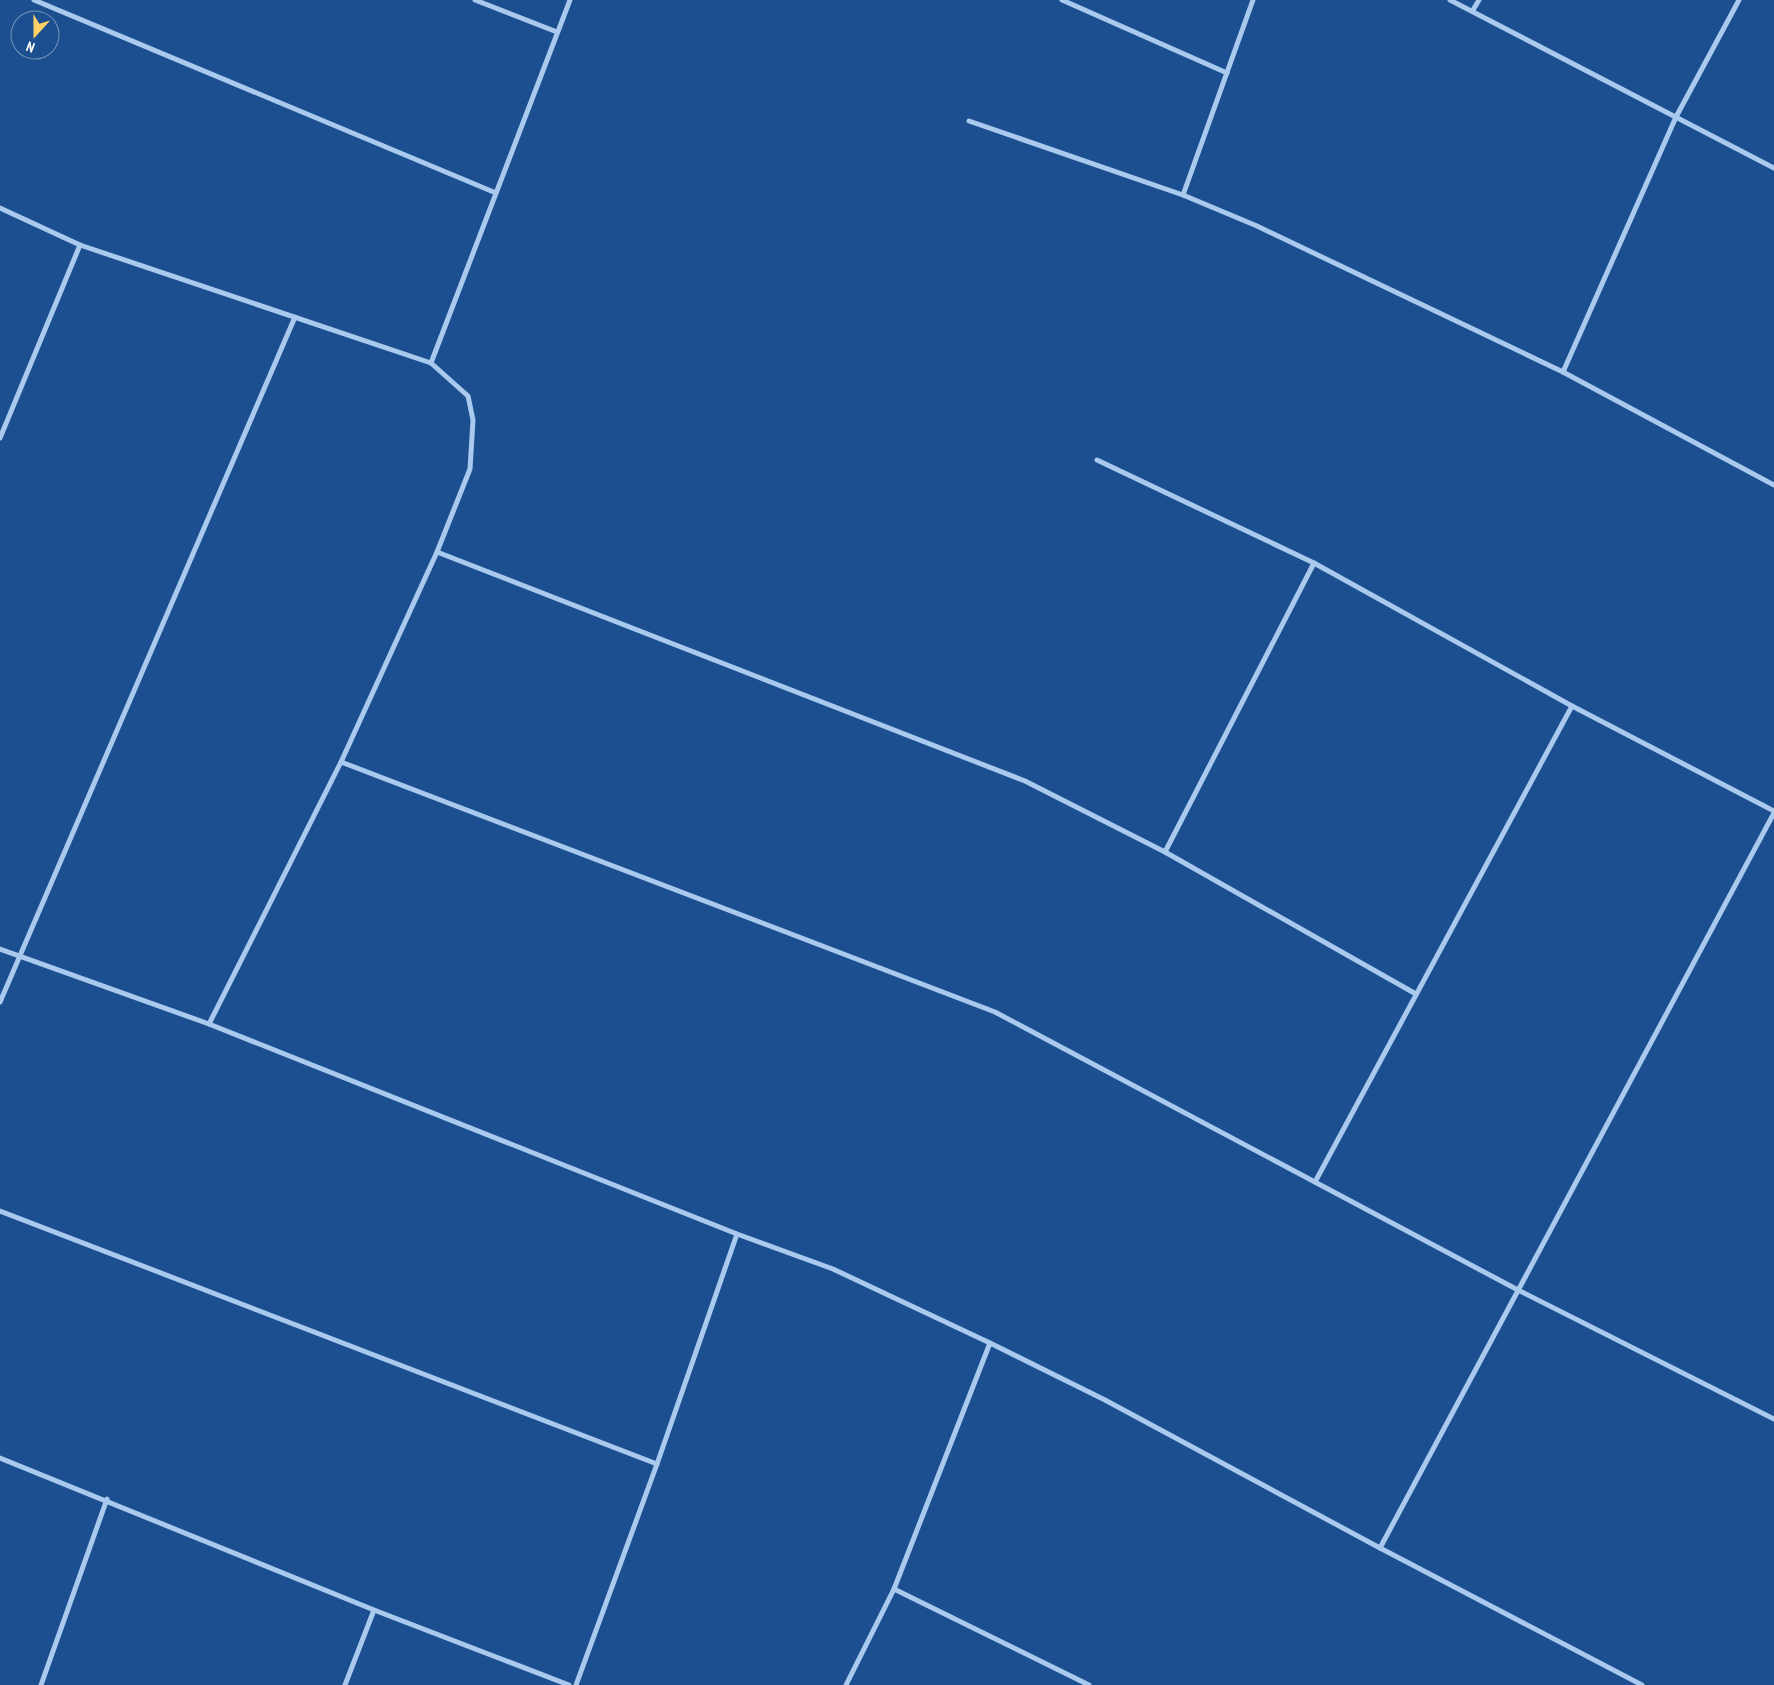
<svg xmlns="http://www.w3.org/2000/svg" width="1774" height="1685" font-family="'PT Sans Narrow',sans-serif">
	<rect width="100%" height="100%" fill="#1b4f8f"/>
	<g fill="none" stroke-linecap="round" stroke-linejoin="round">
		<!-- street -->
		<g stroke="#a9c9ee" stroke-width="5">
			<polyline points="34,0 496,193"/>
			<polyline points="475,0 557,32"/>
			<polyline points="1062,0 1227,73"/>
			<polyline points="1450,0 1774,168"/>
			<polyline points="1473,10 1479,0"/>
			<polyline points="969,121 1183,195 1257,226 1563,372 1774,485"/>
			<polyline points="1183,195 1253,0"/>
			<polyline points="0,208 80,245 431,363 468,396 473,420 470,469 437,552 341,762 209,1024"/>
			<polyline points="431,363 570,0"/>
			<polyline points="1563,372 1676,117 1739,0"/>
			<polyline points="0,438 80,245"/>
			<polyline points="1097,460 1314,563 1572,706 1774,811"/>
			<polyline points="437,552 1025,781 1165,852 1416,994"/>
			<polyline points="341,762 995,1012 1518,1290 1774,1419"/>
			<polyline points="1165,852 1314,563"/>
			<polyline points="0,949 209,1024 737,1234 833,1269 990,1343 1105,1400 1380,1548 1642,1685"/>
			<polyline points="0,1002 295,317"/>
			<polyline points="1315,1182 1572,706"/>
			<polyline points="0,1211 657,1464"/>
			<polyline points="0,1458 374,1610 569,1685"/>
			<polyline points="1380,1548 1774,813"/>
			<polyline points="894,1589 1089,1685"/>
			<polyline points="41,1685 107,1499"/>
			<polyline points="345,1685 374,1610"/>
			<polyline points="576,1685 657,1464 737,1234"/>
			<polyline points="846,1685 894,1589 990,1343"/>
		</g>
	</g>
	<!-- north arrow -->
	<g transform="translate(35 35) rotate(201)"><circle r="24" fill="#1b4f8f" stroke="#7695bc"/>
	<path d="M0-4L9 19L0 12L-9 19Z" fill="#ffd166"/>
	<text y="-8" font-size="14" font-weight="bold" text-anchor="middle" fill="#ffffff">N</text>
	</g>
</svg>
